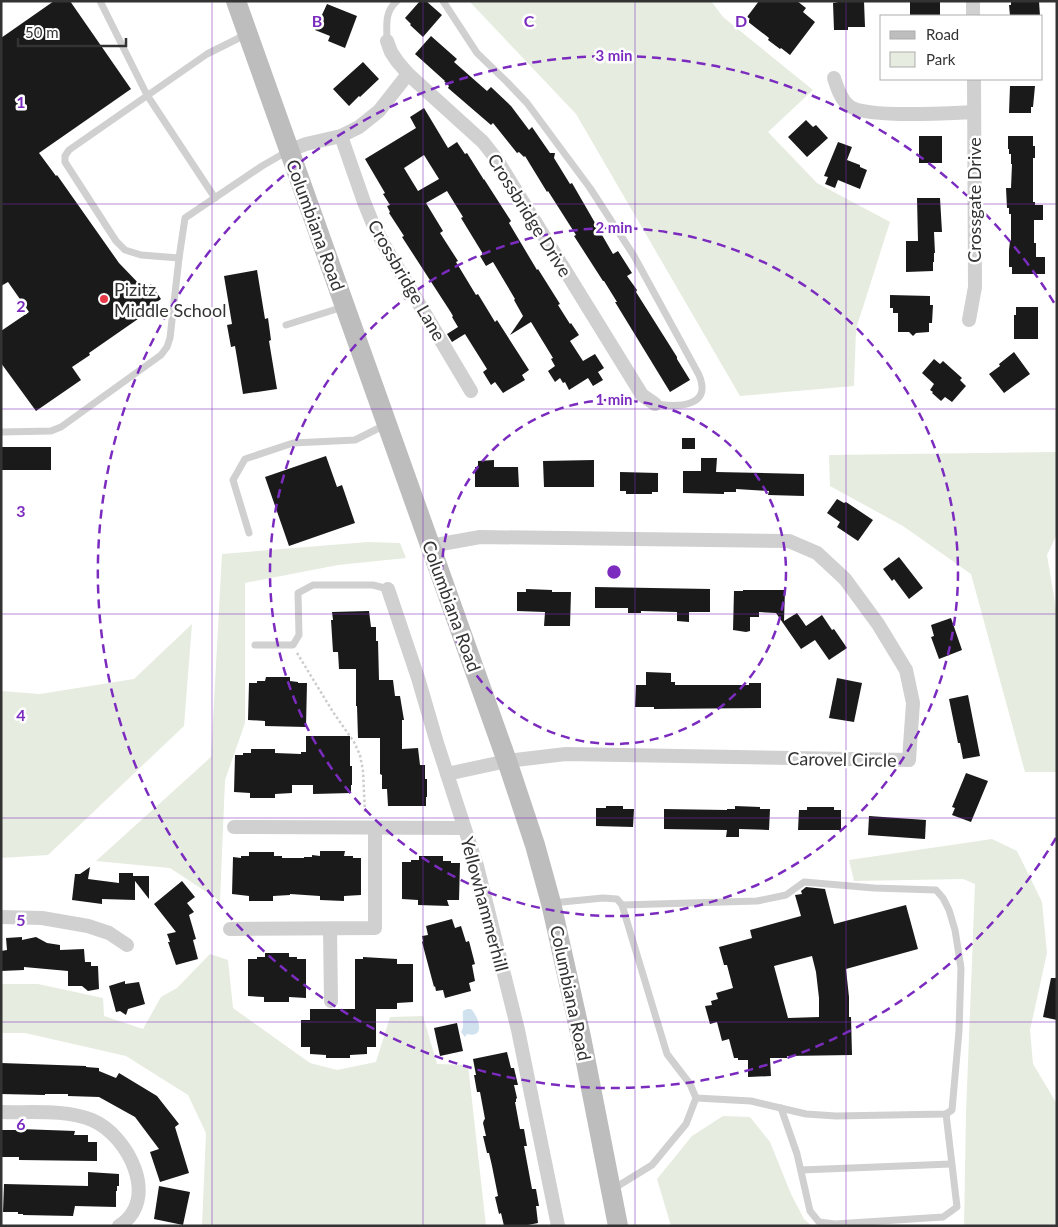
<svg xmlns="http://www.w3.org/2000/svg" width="1058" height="1227" font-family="Lato,sans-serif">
	<rect width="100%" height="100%" fill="#fff"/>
	<!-- green -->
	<g fill="#e6ecdf">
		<polygon points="469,1 711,1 723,17 813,90 768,132 817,183 890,222 856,329 854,386 740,396 576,114"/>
		<polygon points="1057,452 1057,534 1047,555 1057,615 1057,772 1025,772 971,574 903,526 830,486 829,455"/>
		<polygon points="368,542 400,543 406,558 338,565 245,583 245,723 225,780 220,901 170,868 96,861 211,757 222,554"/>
		<polygon points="192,624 184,726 48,855 1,858 1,691 40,694 134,679"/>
		<polygon points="992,839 1017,851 1042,902 1047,953 1030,1030 1033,1064 1057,1104 1057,1226 964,1226 966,1114 975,884 963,879 854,881 849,860"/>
		<polygon points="210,954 228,960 233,1008 310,1063 337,1070 376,1062 390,1017 423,1016 437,1064 468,1065 486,1226 202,1226 206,1133 188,1095 126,1056 25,1033 1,1033 1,984 38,984 103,998 104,1016 143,1029 161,997 177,988"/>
		<polygon points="723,1116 750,1117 770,1142 791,1194 804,1219 812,1226 671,1226 657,1179 692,1136"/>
	</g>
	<!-- water -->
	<path fill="#cfe2ee" d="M467 1009H471C479 1017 486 1039 467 1034L465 1037 461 1032C465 1026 462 1019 463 1011Z"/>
	<!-- building -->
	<g fill="#1a1a1a" fill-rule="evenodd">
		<polygon points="54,1 70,1 131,89 39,153 56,176 57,175 119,263 144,289 151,284 161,299 146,310 148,312 89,353 90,355 72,367 81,380 36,411 1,363 1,331 29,312 8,282 1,286 1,38"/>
		<polygon points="420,1 426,1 442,15 423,37 410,25 411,24 405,18"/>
		<polygon points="759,1 797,1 806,8 803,12 815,22 790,55 781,48 780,49 768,40 769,38 747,21 750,19 747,17"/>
		<polygon points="838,1 864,1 865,27 848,27 848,30 834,30 833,3 838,2"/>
		<rect x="910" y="1" width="30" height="15"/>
		<polygon points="1011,1 1039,1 1040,16 1010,16 1009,5 1011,5"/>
		<polygon points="327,4 357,16 345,48 328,41 330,36 315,30"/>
		<polygon points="431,36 457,59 454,62 487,91 491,87 511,106 529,130 532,127 550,153 555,153 554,158 570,184 572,183 613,254 618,251 632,273 627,276 637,290 636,292 677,357 677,359 690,380 670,392 615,302 617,302 604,281 603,281 574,236 576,235 548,191 547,192 525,156 524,157 519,152 517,153 493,123 491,125 448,88 449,86 444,81 445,81 415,54"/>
		<polygon points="363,62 379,79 360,97 359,96 349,106 333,89"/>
		<polygon points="1010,86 1035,86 1033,107 1031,107 1031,113 1009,113"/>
		<path d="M424 108 448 148 457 142 465 154 467 153 484 180V179L511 221 509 223 537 270 538 269 560 304 558 305 570 324 571 323 579 335 570 341 583 361 595 354 604 368 598 372 603 380 593 386 588 378 569 390 565 382 563 383 560 378 555 382 548 371 555 366 551 359 553 358 531 322 510 335 523 316 514 300 515 299 493 262 486 266 480 256 483 254 461 218 463 217 447 191 426 203 443 231 440 233 458 261 456 262 476 295 478 294 495 322 497 320 529 370 522 375 525 380 503 393 495 382 491 385 483 372 487 369 465 334 452 342 447 334 458 327 452 317 453 316 450 311 402 237 404 236 389 213 390 212 387 206 390 205 383 194 385 193 365 159 416 128 410 117ZM424 155 439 179 418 191 404 168Z"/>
		<polygon points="806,120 813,127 816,125 828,138 807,157 788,137"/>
		<rect x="919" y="136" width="23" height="27"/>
		<polygon points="1008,136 1033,136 1033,146 1035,146 1035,158 1033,158 1033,202 1035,202 1035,205 1043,205 1043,220 1034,220 1034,243 1036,243 1036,257 1045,257 1045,274 1012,274 1012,267 1009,267 1009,250 1010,241 1011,241 1011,214 1009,214 1009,208 1007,208 1006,188 1011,188 1012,164 1011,164 1011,154 1009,154 1009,149 1008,149"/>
		<polygon points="838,142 852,147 847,160 860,165 860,167 867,170 860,189 838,180 835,188 825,184 828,177 824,176"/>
		<polygon points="917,198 940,198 942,232 934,232 935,253 934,253 934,262 933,262 933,271 906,272 906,241 918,241"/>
		<polygon points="257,270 265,319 268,318 271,340 269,341 277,389 243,394 235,346 231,347 227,325 232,324 224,276"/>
		<polygon points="890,295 930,296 930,305 933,305 932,323 929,323 929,332 916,333 913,336 909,332 898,332 898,313 893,313 893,308 890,308"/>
		<polygon points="1016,307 1038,307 1038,339 1014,339 1014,315 1016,315"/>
		<polygon points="1014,352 1030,374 1004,393 989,374 1000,366 999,364"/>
		<polygon points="934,359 940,364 943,361 962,378 960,380 966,386 952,402 945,397 941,401 932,393 933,392 930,390 934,384 922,373"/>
		<rect x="682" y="438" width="13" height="11"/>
		<rect x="1" y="447" width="50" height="23"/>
		<polygon points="326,456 337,487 342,485 355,523 289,546 265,477"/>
		<polygon points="701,458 717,458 716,472 804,474 804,496 768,495 769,491 736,489 736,492 724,492 724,494 683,493 683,471 701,471"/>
		<polygon points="494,460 494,467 518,467 519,487 475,487 475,467 478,467 478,461"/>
		<polygon points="594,460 594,487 544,487 543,461"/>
		<polygon points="620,472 658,473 658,492 652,492 652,494 626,494 626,491 620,491"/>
		<polygon points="837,499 844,503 846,502 873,520 858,541 837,527 840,522 827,513"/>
		<polygon points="899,557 923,588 909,599 894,579 892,581 883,569"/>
		<polygon points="595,587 710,589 710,612 689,612 689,622 677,621 677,612 641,611 641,613 628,613 628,608 595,608"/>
		<polygon points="526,589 552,590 552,592 571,592 570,626 544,626 545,612 517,611 517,592 526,592"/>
		<polygon points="743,590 785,590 784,621 797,613 806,626 822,615 832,630 834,629 847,648 829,660 815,640 801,649 776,613 759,612 759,617 750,617 750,631 746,632 733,630 734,591 743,591"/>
		<polygon points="369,611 371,627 376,627 376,641 378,641 379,680 393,680 395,696 400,696 404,720 402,720 402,749 418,748 420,765 425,765 425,779 427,779 427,797 426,797 426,806 388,806 387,789 382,789 382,775 380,774 380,738 358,738 357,706 356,706 356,669 339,669 338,652 333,652 331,620 333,620 332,612"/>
		<polygon points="951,618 962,650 939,659 931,637 934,636 931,625"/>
		<polygon points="646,672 671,673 671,682 675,682 675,685 749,685 749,683 761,683 761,708 654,709 654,707 635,707 636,685 646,685"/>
		<polygon points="266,677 290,677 290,681 298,682 298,683 307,683 306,727 265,726 265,721 248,720 249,683 257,683 257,681 265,681"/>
		<polygon points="837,678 862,683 854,722 829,718"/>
		<polygon points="968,695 980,756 963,759 960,743 958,743 949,699"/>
		<polygon points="306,736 350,736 350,766 352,766 352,785 351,785 351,793 313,794 313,785 292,785 292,793 275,794 275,798 250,798 250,793 234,792 235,755 243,755 243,753 251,753 251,749 275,749 275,753 301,754 301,752 306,752"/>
		<polygon points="966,773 988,781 971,822 952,815 955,808 952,807"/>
		<polygon points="606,806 623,806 623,809 634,809 633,827 596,826 596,808 606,808"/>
		<polygon points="735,806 760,807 760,809 770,809 769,830 739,829 739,837 726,837 727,830 664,829 664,809 727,810 727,809 735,809"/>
		<polygon points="807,807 834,807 834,810 841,810 841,830 798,830 799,810 807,810"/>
		<polygon points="869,816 926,820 925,839 868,835"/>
		<polygon points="320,851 345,851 344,856 353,856 353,858 361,858 361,895 344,896 344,901 320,900 320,896 290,894 290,895 273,896 273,901 249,901 249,896 232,894 233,857 241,858 241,856 249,856 249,852 274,852 274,856 282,856 282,858 304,858 304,857 312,857 312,855 320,856"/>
		<polygon points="419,856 443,856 443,861 451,861 451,863 460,863 459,900 447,900 449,906 418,905 418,900 402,899 402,862 411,862 411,860 419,860"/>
		<polygon points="90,867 88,879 119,883 119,873 133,873 133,876 149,876 149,899 135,881 135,900 102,899 102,904 72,900 75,874 80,874"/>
		<polygon points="182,881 195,897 187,903 194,912 189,915 196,939 193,940 198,959 176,965 168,942 170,942 167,934 176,932 154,904"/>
		<path d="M806 887 825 889 834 924 906 905 918 949 846 969 849 997V1017H851L852 1055 787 1056V1058H770L771 1076 748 1077V1060H738V1058H734L729 1039 722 1041 717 1022 710 1024 705 1006 712 1005 711 1001 718 999 716 993 733 988 727 965H724L719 947 752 938 750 930 801 916 795 895 802 894 801 891ZM812 956 816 972 819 998V1017L788 1018 774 966Z"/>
		<polygon points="452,919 455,928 461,926 466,942 469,941 475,964 472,965 475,981 469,983 471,991 445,998 443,990 436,991 435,986 434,987 422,942 423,941 422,936 428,935 426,926"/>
		<polygon points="22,937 22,940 36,937 47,943 60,945 60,950 84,949 85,962 91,962 91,966 98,966 99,989 88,991 82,986 68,986 68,971 24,967 24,970 1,971 1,951 7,950 6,938"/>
		<polygon points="265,953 289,953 289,957 297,957 297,959 306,959 306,998 289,997 289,1002 264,1002 264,997 248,996 248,959 257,959 257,957 265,957"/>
		<polygon points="363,957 397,959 397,964 413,964 413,1002 397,1003 397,1009 376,1009 376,1047 367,1047 367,1054 350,1055 350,1058 326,1058 326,1055 310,1054 310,1047 301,1047 301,1020 310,1020 310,1009 355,1009 355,959 363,959"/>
		<polygon points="1051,978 1057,978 1057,1020 1043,1017"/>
		<polygon points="125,981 125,984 139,982 145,1004 128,1009 126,1015 120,1011 116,1012 109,986"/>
		<polygon points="457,1023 463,1051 440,1056 434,1028"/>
		<polygon points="507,1052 511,1068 514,1068 518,1085 514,1085 517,1098 516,1099 516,1102 515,1102 520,1129 524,1129 527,1146 524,1146 532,1189 536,1189 539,1206 536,1206 538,1223 523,1226 504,1226 501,1213 499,1214 495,1197 498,1196 492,1166 489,1153 487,1153 483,1136 486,1136 483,1123 484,1120 485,1119 480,1092 477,1092 474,1075 476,1075 473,1059"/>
		<polygon points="1,1063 86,1066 86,1067 99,1068 99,1071 116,1078 119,1073 157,1096 179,1124 175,1127 189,1173 160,1182 150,1152 159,1149 135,1117 99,1097 68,1096 68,1094 45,1094 45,1095 1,1094"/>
		<polygon points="20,1129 75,1131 74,1135 88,1135 88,1142 97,1142 97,1161 19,1160 19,1157 1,1157 1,1130 20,1130"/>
		<polygon points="88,1172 119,1174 119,1186 117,1186 117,1191 116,1191 116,1207 75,1206 73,1216 23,1215 23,1214 18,1214 18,1212 3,1212 4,1184 88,1186"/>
		<polygon points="159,1186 190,1192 183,1225 154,1219"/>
	</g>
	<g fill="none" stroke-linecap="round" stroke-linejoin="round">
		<!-- path -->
		<polyline stroke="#cdcdcd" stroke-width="2.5" stroke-dasharray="2.5 2.5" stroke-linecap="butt" points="297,653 333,712 354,742 360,755 363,771 365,814"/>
		<!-- service -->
		<g stroke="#d0d0d0" stroke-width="7">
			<polyline points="100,1 147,95 215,198"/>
			<path d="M443 1 477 53 507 82 527 103 590 188 634 256 699 375C713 408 676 407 655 404"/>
			<path d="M387 41C387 26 384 12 397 1"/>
			<polyline points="179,258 141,255 125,250 116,241 65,162 65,156 69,150 207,54 247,34"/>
			<polyline points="286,325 343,307"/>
			<polyline points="1,432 51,431 61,427 161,355 167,347 170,338 179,258 185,218 262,166 288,151"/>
			<polyline points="249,533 233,480 245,459 293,443 355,440 385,425"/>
			<polyline points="255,645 293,645 299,635 298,593 313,585 373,585 388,589"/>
			<polyline points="552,903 603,898 617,899 622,905 667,1054 690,1084 696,1098 686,1124 652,1165 613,1189"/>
			<polyline points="622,905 757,901 786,895 804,882 874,888 936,890 943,898 949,910 955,930 961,968 959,1031 952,1110 946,1114 836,1116 806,1114 751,1101 696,1098"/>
			<polyline points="781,1108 797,1154 810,1211 819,1222 835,1224 943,1217 957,1207 946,1114"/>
			<polyline points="801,1170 951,1164"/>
		</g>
		<!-- minor -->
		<g stroke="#d0d0d0" stroke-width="14">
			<polyline points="973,1 973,16"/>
			<polyline points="387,41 391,52 397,61 408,74 483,142 497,160 642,395 655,404"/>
			<path d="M834 78C837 87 840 98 848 105 863 119 950 113 974 112"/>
			<polyline points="341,136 364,202 373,224 384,245 471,391"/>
			<polyline points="288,151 306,144 341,136 359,127 379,111 408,74"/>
			<polyline points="969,320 975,287 974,79"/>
			<polyline points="430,546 480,537 789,541 817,553 845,579 878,624 906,670 913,703 909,760 566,754 507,761 447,774"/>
			<polyline points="388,589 418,678 437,743 477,866 518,1030 558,1226"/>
			<polyline points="234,827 464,828"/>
			<polyline points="1,917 42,918 88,926 109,933 127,945"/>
			<polyline points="230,929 375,928 375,828"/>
			<polyline points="330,929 331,1001"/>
			<path d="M1 1112C30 1113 65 1109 92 1120 128 1135 161 1200 119 1226"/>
		</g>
		<!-- secondary -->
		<polyline stroke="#bdbdbd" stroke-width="20" points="236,1 507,761 535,845 551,903 581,1037 618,1226"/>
	</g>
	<!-- grid -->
	<path fill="none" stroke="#7b2cbf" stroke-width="1" stroke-opacity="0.55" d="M212 1V1226M423 1V1226M635 1V1226M846 1V1226M1 204H1057M1 409H1057M1 614H1057M1 818H1057M1 1022H1057"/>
	<!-- distance rings -->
	<g fill="none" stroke="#7b2cbf" stroke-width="2.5" stroke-dasharray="9 6">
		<circle cx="614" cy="572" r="172"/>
		<circle cx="614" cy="572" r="344"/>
		<path d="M1056 838A516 516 0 1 1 1056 306"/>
	</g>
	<!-- markers -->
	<circle fill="#e63946" stroke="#fff" stroke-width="2" cx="104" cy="299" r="5"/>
	<g text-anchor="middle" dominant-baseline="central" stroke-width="5" stroke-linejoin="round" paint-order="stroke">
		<!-- street labels -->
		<g font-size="18" fill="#333" stroke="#fff">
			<text transform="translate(974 200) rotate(-90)">Crossgate Drive</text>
			<text transform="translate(530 215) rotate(58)">Crossbridge Drive</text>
			<text transform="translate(316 225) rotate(70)">Columbiana Road</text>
			<text transform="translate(407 280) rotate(60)">Crossbridge Lane</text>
			<text transform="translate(452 606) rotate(70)">Columbiana Road</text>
			<text transform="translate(842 759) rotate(1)">Carovel Circle</text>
			<text transform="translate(485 904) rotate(75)">Yellowhammerhill</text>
			<text transform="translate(571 993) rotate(78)">Columbiana Road</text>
		</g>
		<!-- poi labels -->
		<g font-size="18" fill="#333" stroke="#fff" text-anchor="start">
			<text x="114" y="289">Pizitz<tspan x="114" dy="21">Middle School</tspan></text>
		</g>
	</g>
	<g font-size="16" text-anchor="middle" font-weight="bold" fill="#7b2cbf" stroke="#fff" stroke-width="5" stroke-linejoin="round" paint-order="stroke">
		<text x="317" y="27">B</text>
		<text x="529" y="27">C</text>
		<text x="741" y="27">D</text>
		<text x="21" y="108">1</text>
		<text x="21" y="312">2</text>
		<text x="21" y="517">3</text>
		<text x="21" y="721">4</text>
		<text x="21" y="926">5</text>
		<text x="21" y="1130">6</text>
	</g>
	<circle cx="614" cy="572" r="8" fill="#7b2cbf" stroke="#fff" stroke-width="2.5"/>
	<g font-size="15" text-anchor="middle" font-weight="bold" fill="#7b2cbf" stroke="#fff" stroke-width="5" stroke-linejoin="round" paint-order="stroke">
		<text x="614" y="61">3 min</text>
		<text x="614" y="233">2 min</text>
		<text x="614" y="405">1 min</text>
	</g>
	<!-- border -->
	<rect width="1058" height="1227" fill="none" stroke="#333333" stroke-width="5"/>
	<!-- legend -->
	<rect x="880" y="15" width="162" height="65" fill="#ffffff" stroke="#adadad"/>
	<rect x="890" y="31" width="25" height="8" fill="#bdbdbd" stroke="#adadad"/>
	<text x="926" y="40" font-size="15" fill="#333333">Road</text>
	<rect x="890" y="52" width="25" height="15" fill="#e6ecdf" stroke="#adadad"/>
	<text x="926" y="65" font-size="15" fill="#333333">Park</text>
	<!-- scale -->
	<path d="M18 38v8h108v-8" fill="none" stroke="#333333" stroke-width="2.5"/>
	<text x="25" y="38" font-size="15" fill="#333333" stroke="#ffffff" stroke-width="4" paint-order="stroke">50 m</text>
</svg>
